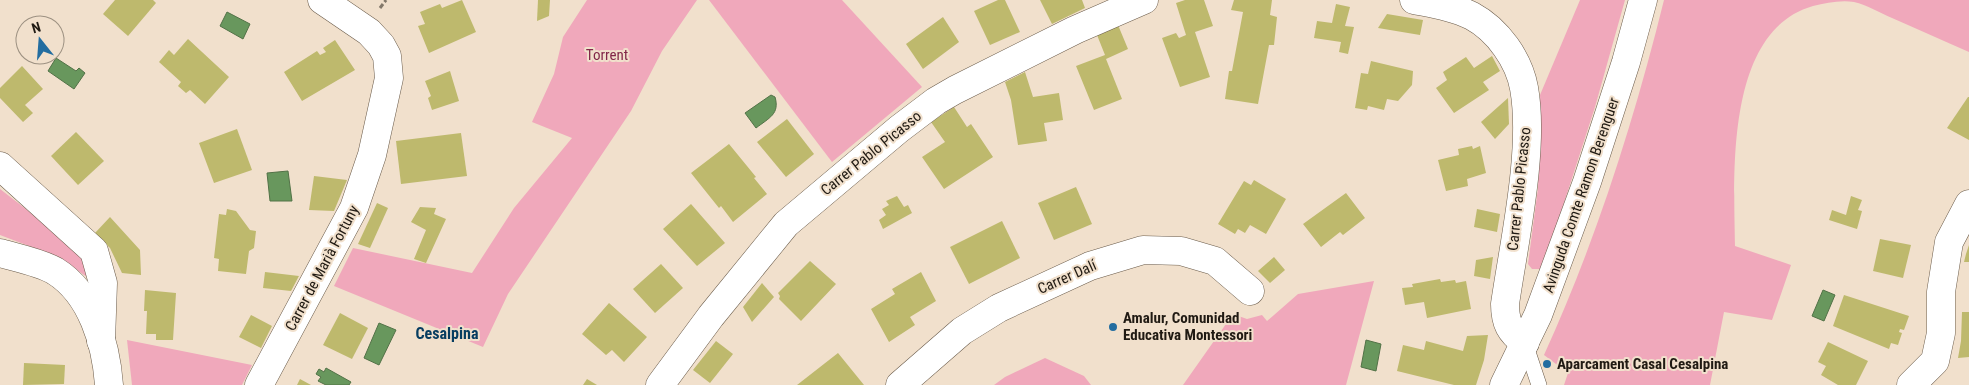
<svg xmlns="http://www.w3.org/2000/svg" width="1969" height="385" font-family="'Roboto Condensed',sans-serif">
	<rect width="100%" height="100%" fill="#f1e0cc"/>
	<!-- green -->
	<g fill="#f0a8bb">
		<polygon points="587,0 697,0 662,51 631,111 508,294 483,347 334,286 353,248 472,273 514,208 572,138 532,122 554,74 563,37"/>
		<polygon points="709,0 842,0 922,87 832,162"/>
		<polygon points="1580,0 1625,0 1595,107 1544,265 1540,269 1532,269 1528,264 1538,188 1540,95"/>
		<path d="M1664 0H1969V52C1943 41 1918 29 1892 18 1880 13 1867 5 1854 2 1840 0 1826 3 1813 6 1725 31 1734 174 1735 246L1791 265 1772 320 1724 312 1710 385H1564L1568 373 1544 355C1596 241 1634 121 1664 0Z"/>
		<polygon points="0,189 66,240 86,262 90,279 58,257 0,235"/>
		<polygon points="1374,281 1346,385 1183,385 1233,314 1247,319 1262,315 1267,321 1298,294"/>
		<polygon points="127,340 252,365 242,385 132,385"/>
		<polygon points="1045,358 1084,376 1091,385 994,385 1005,377"/>
	</g>
	<!-- water -->
	<g fill="#68975d" stroke="#527247">
		<polygon points="227,12 250,24 243,39 220,26"/>
		<polygon points="56,58 76,71 79,68 85,73 74,89 48,71"/>
		<path d="M771 95 775 97C780 114 769 118 756 128L745 113Z"/>
		<polygon points="288,171 292,201 270,201 267,173"/>
		<polygon points="1823,290 1835,295 1824,321 1812,316"/>
		<polygon points="379,323 396,330 379,365 364,358"/>
		<polygon points="1366,340 1381,344 1376,371 1361,367"/>
		<polygon points="326,368 351,382 349,385 326,385 318,381 321,377 316,374 319,369 324,372"/>
	</g>
	<!-- building -->
	<g fill="#beb96d">
		<polygon points="115,0 153,0 156,3 128,36 103,14"/>
		<polygon points="462,0 476,32 429,53 418,26 425,24 420,12 440,4 442,8"/>
		<polygon points="538,0 550,0 549,16 537,21"/>
		<polygon points="998,0 1005,0 1020,32 990,45 974,11"/>
		<polygon points="1040,0 1082,0 1085,8 1052,24"/>
		<polygon points="1185,0 1204,0 1213,26 1195,32 1210,77 1180,87 1162,38 1176,33 1179,38 1186,35 1176,3"/>
		<polygon points="1234,0 1272,0 1270,15 1277,17 1274,45 1269,45 1258,104 1225,99 1229,71 1232,71 1243,12 1231,10"/>
		<polygon points="1336,4 1350,7 1345,26 1354,27 1348,54 1339,52 1341,42 1314,38 1317,21 1332,23"/>
		<polygon points="1387,14 1423,20 1420,35 1378,28"/>
		<polygon points="943,17 959,42 923,69 906,44"/>
		<polygon points="1118,25 1128,49 1106,59 1122,99 1094,110 1076,66 1105,55 1097,35"/>
		<polygon points="188,39 229,77 205,104 190,90 186,93 178,86 181,82 159,62 169,50 174,55"/>
		<polygon points="335,40 355,70 302,101 284,72 317,51 320,55 326,52 323,48"/>
		<polygon points="1492,56 1500,71 1483,82 1489,90 1454,113 1436,88 1447,80 1443,72 1466,57 1474,68"/>
		<polygon points="1371,61 1413,71 1412,85 1398,101 1387,99 1384,110 1368,106 1367,110 1355,108 1361,73 1368,74"/>
		<polygon points="22,66 43,89 25,105 33,113 23,122 0,98 0,88"/>
		<polygon points="450,71 459,101 432,110 428,98 431,96 425,81"/>
		<polygon points="1025,72 1033,97 1059,93 1063,120 1044,123 1047,141 1018,145 1011,100 1005,82"/>
		<polygon points="1968,97 1969,97 1969,140 1947,128"/>
		<polygon points="1508,98 1509,124 1495,139 1481,122"/>
		<polygon points="954,107 967,127 971,124 993,157 944,189 922,157 945,142 931,122"/>
		<polygon points="787,119 814,154 786,177 757,142"/>
		<polygon points="237,129 252,170 214,183 199,143"/>
		<polygon points="76,132 104,161 78,185 51,156"/>
		<polygon points="461,133 467,176 401,184 396,141"/>
		<polygon points="729,144 756,177 754,178 767,194 733,222 721,206 719,208 691,173"/>
		<polygon points="1472,146 1473,149 1480,146 1486,173 1467,179 1468,186 1446,191 1438,160 1459,155 1458,149"/>
		<polygon points="314,176 347,180 334,211 309,210"/>
		<polygon points="1254,180 1286,199 1266,234 1250,225 1245,233 1238,229 1235,234 1218,224 1244,181 1251,185"/>
		<polygon points="1076,187 1092,224 1054,240 1038,203"/>
		<polygon points="1346,193 1365,218 1343,235 1340,232 1321,247 1303,224"/>
		<polygon points="897,196 904,207 908,205 912,213 883,229 879,220 886,215 882,209 889,205 886,201"/>
		<polygon points="1851,196 1862,200 1858,210 1862,211 1857,229 1829,220 1832,210 1846,215"/>
		<polygon points="377,203 388,208 370,248 358,244"/>
		<polygon points="691,204 725,243 697,266 663,229"/>
		<polygon points="420,207 436,208 434,214 446,219 426,263 414,259 426,230 411,222"/>
		<polygon points="227,209 236,211 250,230 256,231 254,248 249,251 246,274 218,271 219,259 214,258 219,214 226,215"/>
		<polygon points="1477,209 1500,214 1497,232 1474,227"/>
		<polygon points="110,217 140,250 141,275 122,273 110,248 95,233"/>
		<polygon points="1002,221 1020,258 969,284 950,247"/>
		<polygon points="1880,239 1911,245 1903,278 1873,271"/>
		<polygon points="1969,245 1969,262 1964,262 1966,254"/>
		<polygon points="1274,257 1285,270 1270,283 1258,271"/>
		<polygon points="1493,257 1490,279 1474,276 1476,260"/>
		<polygon points="810,261 836,284 801,321 779,299 780,296 778,293"/>
		<polygon points="661,264 683,288 655,313 633,289"/>
		<polygon points="265,272 299,276 291,291 263,288"/>
		<polygon points="921,272 936,301 910,317 915,325 889,342 871,309 895,294 892,289"/>
		<polygon points="1440,279 1441,282 1455,280 1456,283 1466,281 1471,309 1427,318 1424,302 1405,305 1402,288 1413,287 1412,284"/>
		<polygon points="762,283 774,297 752,322 743,307"/>
		<polygon points="145,290 176,293 173,340 156,340 156,334 146,334 147,311 144,311"/>
		<polygon points="1844,295 1909,316 1904,330 1900,329 1899,332 1902,333 1898,345 1891,343 1889,349 1833,326"/>
		<polygon points="609,303 647,337 624,362 612,350 606,355 582,334"/>
		<polygon points="1962,312 1969,312 1969,357 1958,358 1961,341"/>
		<polygon points="340,313 368,328 352,359 323,345"/>
		<polygon points="251,315 272,326 261,348 239,337"/>
		<polygon points="1488,335 1484,360 1476,385 1454,385 1397,371 1403,345 1424,350 1426,341 1463,351 1467,336"/>
		<polygon points="716,341 733,354 710,383 693,370"/>
		<polygon points="1828,342 1868,361 1856,385 1838,385 1821,375 1826,366 1818,362"/>
		<polygon points="838,353 864,385 797,385"/>
		<polygon points="24,363 65,365 64,384 23,385"/>
		<polygon points="300,379 311,385 297,385"/>
		<polygon points="587,379 597,385 583,385"/>
	</g>
	<g fill="none" stroke-linecap="round" stroke-linejoin="round">
		<defs>
			<polyline id="service" points="1525,343 1539,385"/>
			<g id="minor">
				<path d="M1414 0C1434 4 1454 7 1472 16 1498 30 1519 60 1524 88 1535 149 1514 242 1505 304 1505 323 1510 332 1525 343"/>
				<polyline points="0,166 94,251 103,283 101,341"/>
				<path d="M0 253C17 258 39 262 55 271 92 294 106 344 109 385"/>
				<polyline points="259,385 354,208 372,155 389,78 387,56 381,45 369,32 322,0"/>
				<polyline points="660,385 711,316 786,224 899,129 936,101 955,90 1075,30 1144,0"/>
				<polyline points="900,385 962,331 999,308 1090,266 1143,250 1181,251 1215,261 1250,291"/>
				<polyline points="1504,385 1538,315 1587,182 1626,62 1643,0"/>
				<polyline points="1911,385 1935,361 1941,333 1941,292 1949,242 1969,204"/>
			</g>
		</defs>
		<!-- service casing -->
		<use href="#service" stroke="#6b5c4b" stroke-width="16"/>
		<!-- minor casing -->
		<use href="#minor" stroke="#6b5c4b" stroke-width="29"/>
		<!-- path -->
		<polyline stroke="#83786a" stroke-width="3" stroke-dasharray="5 2.5" stroke-linecap="butt" points="380,8 386,0"/>
		<!-- service -->
		<use href="#service" stroke="#fff" stroke-width="15"/>
		<!-- minor -->
		<use href="#minor" stroke="#fff" stroke-width="28"/>
	</g>
	<!-- markers -->
	<g fill="#236da0" stroke="#f1e0cc" stroke-width="2">
		<circle cx="1113" cy="327" r="5"/>
		<circle cx="1547" cy="364" r="5"/>
	</g>
	<g text-anchor="middle" dominant-baseline="central" stroke-width="4" stroke-linejoin="round" paint-order="stroke">
		<!-- park labels -->
		<g font-size="15" fill="#822749" stroke="#f1e0cc">
			<text x="607" y="55">Torrent</text>
		</g>
		<!-- street labels -->
		<g font-size="15" fill="#201a13" stroke="#f1e0cc">
			<text transform="translate(871 153) rotate(-39)">Carrer Pablo Picasso</text>
			<text transform="translate(1519 189) rotate(-84)">Carrer Pablo Picasso</text>
			<text transform="translate(1581 195) rotate(-71)">Avinguda Comte Ramon Berenguer</text>
			<text transform="translate(322 268) rotate(-62)">Carrer de Marià Fortuny</text>
			<text transform="translate(1067 277) rotate(-24)">Carrer Dalí</text>
		</g>
		<!-- poi labels -->
		<g font-size="15" font-weight="bold" fill="#201a13" stroke="#f1e0cc" text-anchor="start">
			<text x="1123" y="318">Amalur, Comunidad<tspan x="1123" dy="17">Educativa Montessori</tspan></text>
			<text x="1557" y="364">Aparcament Casal Cesalpina</text>
		</g>
		<!-- neighbourhood labels -->
		<g font-size="16" font-weight="bold" fill="#073d60" stroke="#f1e0cc">
			<text x="447" y="333">Cesalpina</text>
		</g>
	</g>
	<!-- north arrow -->
	<g transform="translate(40 40) rotate(343)"><circle r="24" fill="#f1e0cc" stroke="#9d9182"/>
	<path d="M0-4L9 19L0 12L-9 19Z" fill="#236da0"/>
	<text y="-8" font-size="14" font-weight="bold" text-anchor="middle" fill="#201a13">N</text>
	</g>
</svg>
